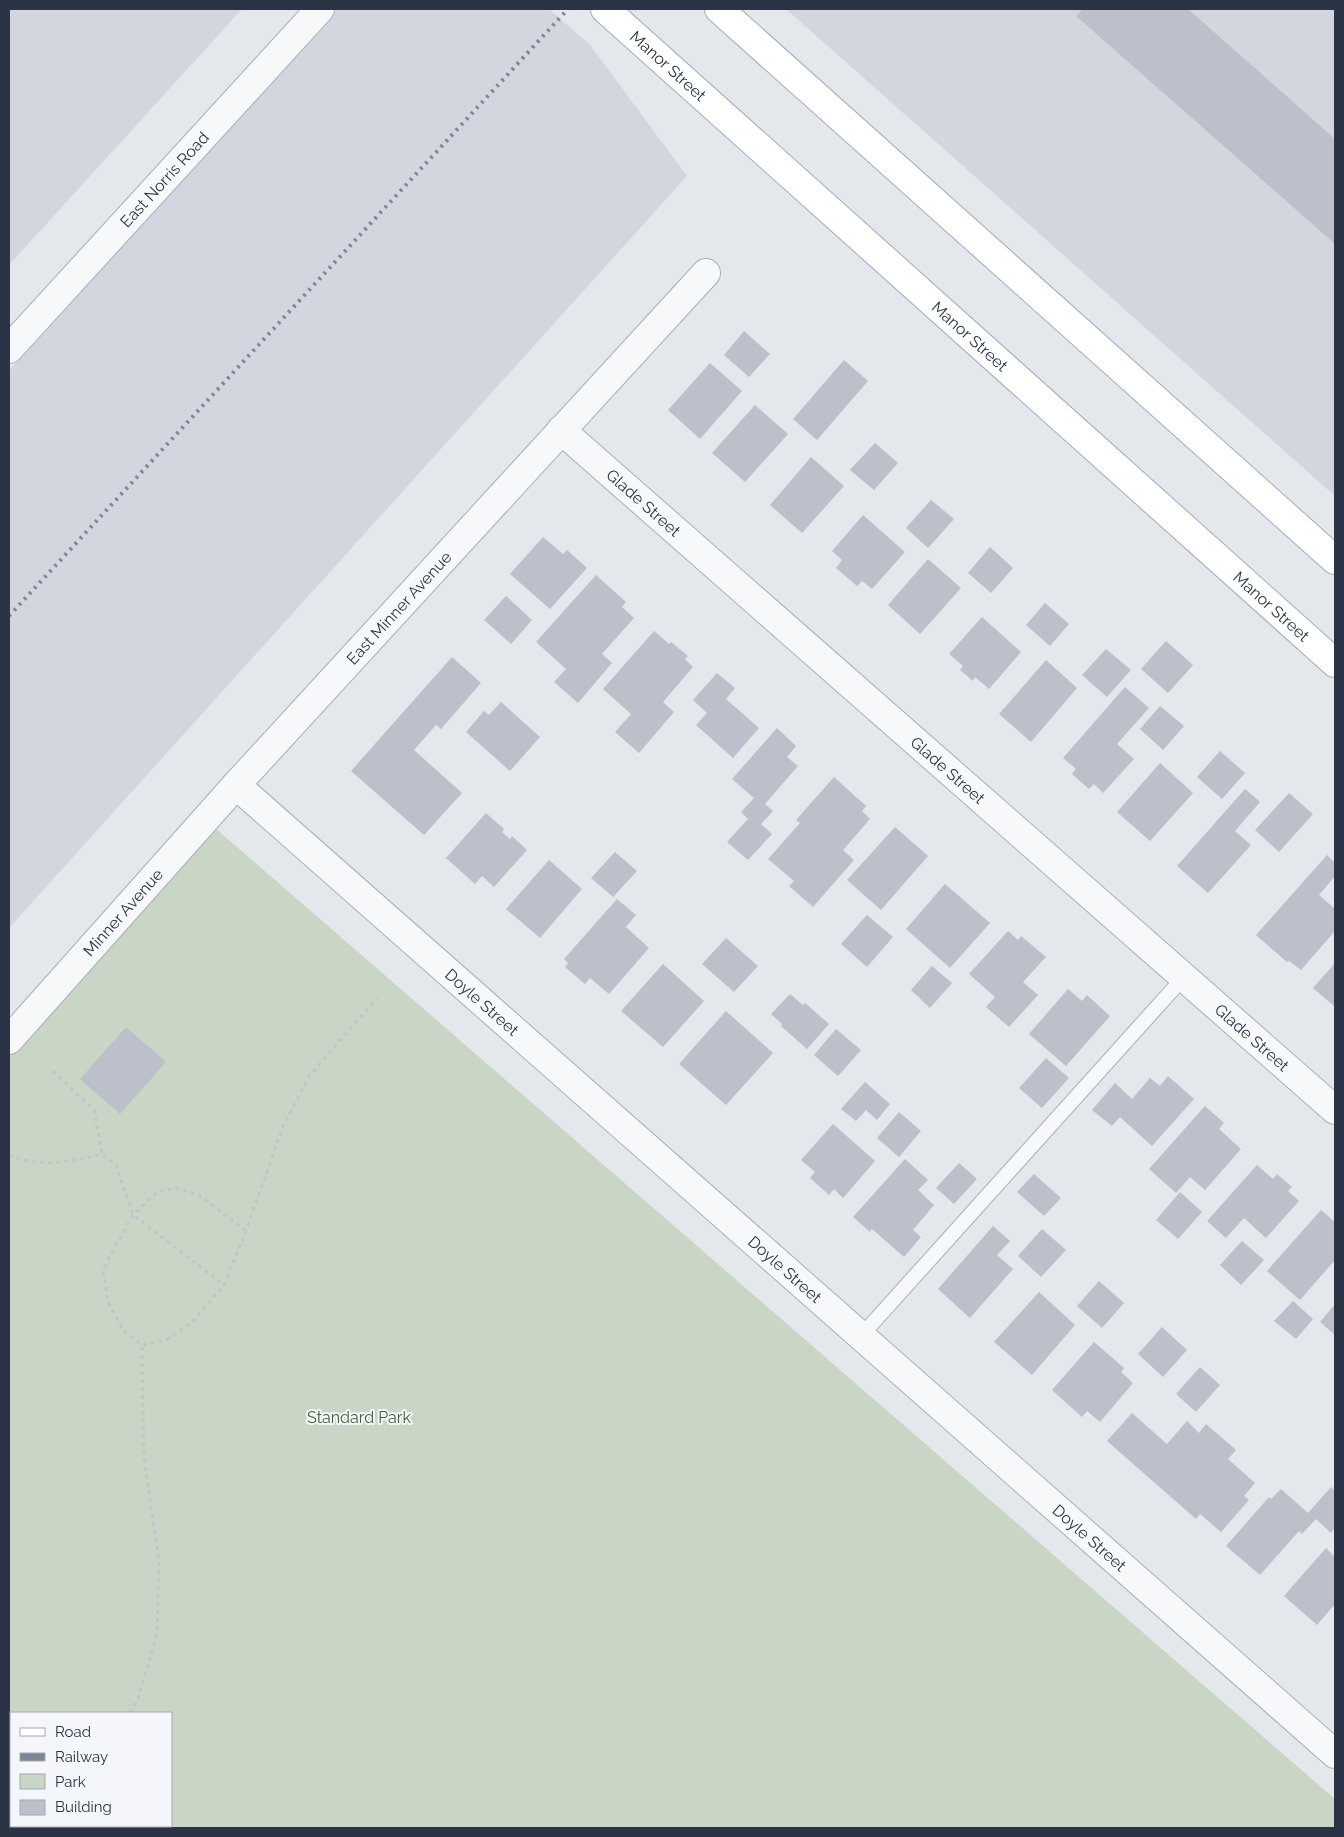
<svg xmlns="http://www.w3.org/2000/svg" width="1344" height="1837" font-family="Raleway,sans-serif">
	<rect width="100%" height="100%" fill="#e4e7ec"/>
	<!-- built -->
	<g fill="#d2d6de">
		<polygon points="9,9 242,9 9,265"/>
		<polygon points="333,9 549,9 590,45 687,176 9,928 9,370"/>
		<polygon points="786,9 1335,9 1335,496"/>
	</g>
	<!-- green -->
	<path fill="#c9d6c5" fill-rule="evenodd" d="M200 815 1335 1799V1828H9V1040ZM11 1713H171V1826H11Z"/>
	<!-- building -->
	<g fill="#bbc0ca">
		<polygon points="1083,9 1188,9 1335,139 1335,244 1076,16"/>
		<polygon points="744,331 770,354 749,377 724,355"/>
		<polygon points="844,360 868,381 817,440 793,419"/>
		<polygon points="710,363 742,391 700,439 668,410"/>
		<polygon points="755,405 788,434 745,482 712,453"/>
		<polygon points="875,443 898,463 874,490 850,470"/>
		<polygon points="811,457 844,486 802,533 770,505"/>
		<polygon points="931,500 954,519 928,548 906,528"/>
		<polygon points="863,515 905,552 872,589 862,581 857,586 836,568 842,560 832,551"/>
		<polygon points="543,537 563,554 567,550 587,568 550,609 510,574"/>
		<polygon points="990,547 1013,568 991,593 968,573"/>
		<polygon points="928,559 961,588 920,634 888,605"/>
		<polygon points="596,575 626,602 622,607 634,618 602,654 612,663 578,703 554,682 566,669 536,642"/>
		<polygon points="506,596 532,620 511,644 484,620"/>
		<polygon points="1045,603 1069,624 1050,646 1026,625"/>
		<polygon points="982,617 1021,652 989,689 975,677 973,681 960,670 963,666 949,654"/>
		<polygon points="654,631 669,644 671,642 688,656 685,659 693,667 663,702 674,712 639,753 615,732 631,714 603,689"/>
		<polygon points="1166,641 1193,665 1168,693 1141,669"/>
		<polygon points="1106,649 1131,670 1107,697 1082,675"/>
		<polygon points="452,657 481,683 441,729 436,725 414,750 462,793 424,835 351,771"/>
		<polygon points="1046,660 1077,688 1031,742 999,714"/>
		<polygon points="717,673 735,688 726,699 759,728 733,758 696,725 707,713 693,700"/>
		<polygon points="1125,687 1149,708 1117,744 1134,759 1103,793 1094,784 1089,789 1072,774 1076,769 1063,758"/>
		<polygon points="501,702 540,737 510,771 466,732 484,711 489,715"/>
		<polygon points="1160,706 1184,726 1163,750 1140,729"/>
		<polygon points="777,728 796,746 787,757 798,766 765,804 773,811 761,824 772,834 748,860 727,842 748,819 741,812 754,798 732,779"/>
		<polygon points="1220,751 1245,773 1222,799 1197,777"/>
		<polygon points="1160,763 1193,793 1150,841 1117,812"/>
		<polygon points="834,777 866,806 862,811 870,819 843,850 854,860 813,907 789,886 794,881 768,859 800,823 796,820"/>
		<polygon points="1245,789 1260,802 1235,831 1251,845 1208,893 1177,866"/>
		<polygon points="1289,793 1313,814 1279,852 1255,830"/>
		<polygon points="486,813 504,829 502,832 510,839 512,836 527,850 494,887 482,876 475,884 446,858"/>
		<polygon points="895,827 928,856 881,910 847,880"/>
		<polygon points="615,852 637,871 613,897 591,878"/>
		<polygon points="1327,855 1335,863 1335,876 1319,895 1335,909 1335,931 1301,970 1289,961 1287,962 1256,935"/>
		<polygon points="549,860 582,889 540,938 506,909"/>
		<polygon points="945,884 990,923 950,968 906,929"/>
		<polygon points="617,899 636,915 626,927 649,948 609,994 590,978 585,984 565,967 568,963 564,959"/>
		<polygon points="867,915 893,937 867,967 841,944"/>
		<polygon points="1008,931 1018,940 1021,936 1046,957 1023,982 1038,995 1009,1027 986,1007 995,997 969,974"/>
		<polygon points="726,938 758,966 734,992 702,964"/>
		<polygon points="1335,963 1335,1007 1313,988"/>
		<polygon points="663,964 704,1001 663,1047 621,1011"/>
		<polygon points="932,966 952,983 930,1008 911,990"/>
		<polygon points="1068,989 1082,1001 1087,995 1110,1016 1066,1066 1029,1034"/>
		<polygon points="790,994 803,1005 805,1003 829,1024 807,1049 781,1026 782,1024 771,1014"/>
		<polygon points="726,1011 773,1053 726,1105 679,1064"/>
		<polygon points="126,1027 166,1062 120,1114 80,1079"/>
		<polygon points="836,1029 861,1050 838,1076 814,1055"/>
		<polygon points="1046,1058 1069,1078 1042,1108 1019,1088"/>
		<polygon points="1168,1076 1194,1099 1152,1146 1120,1117 1112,1126 1092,1110 1115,1083 1132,1099 1150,1078 1160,1086"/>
		<polygon points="865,1082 890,1104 877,1120 866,1110 856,1121 841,1109"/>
		<polygon points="1205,1106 1224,1123 1219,1129 1241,1149 1205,1190 1190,1177 1176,1193 1149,1169"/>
		<polygon points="899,1112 921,1131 899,1157 877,1138"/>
		<polygon points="833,1124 875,1161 843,1198 834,1189 829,1195 810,1178 815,1172 801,1160"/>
		<polygon points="905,1159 928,1180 918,1190 934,1205 913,1230 921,1237 904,1257 872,1229 870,1232 853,1217"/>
		<polygon points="959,1163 977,1179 954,1204 936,1188"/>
		<polygon points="1257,1165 1273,1179 1277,1174 1292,1187 1288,1191 1299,1201 1266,1238 1244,1218 1226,1238 1207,1221"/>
		<polygon points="1034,1174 1061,1198 1044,1216 1017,1192"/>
		<polygon points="1180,1192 1202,1212 1178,1239 1156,1220"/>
		<polygon points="1321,1210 1335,1222 1335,1260 1300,1300 1267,1271"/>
		<polygon points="993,1226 1010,1241 997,1255 1013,1269 970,1318 938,1289"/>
		<polygon points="1042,1229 1066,1250 1041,1277 1018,1256"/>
		<polygon points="1242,1241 1264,1260 1241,1285 1220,1265"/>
		<polygon points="1099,1281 1124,1303 1102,1328 1077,1306"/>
		<polygon points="1039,1292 1075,1325 1032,1375 994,1342"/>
		<polygon points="1293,1301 1313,1319 1296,1339 1274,1321"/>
		<polygon points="1335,1304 1335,1335 1320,1322"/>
		<polygon points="1162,1327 1187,1350 1163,1377 1138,1354"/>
		<polygon points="1094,1342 1124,1368 1121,1372 1133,1383 1100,1422 1087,1411 1082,1417 1052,1390"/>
		<polygon points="1200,1367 1220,1385 1196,1412 1176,1394"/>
		<polygon points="1132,1413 1167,1444 1187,1421 1199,1433 1206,1424 1236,1450 1228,1459 1255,1483 1244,1496 1249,1500 1221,1532 1200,1514 1196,1519 1107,1441"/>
		<polygon points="1331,1487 1335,1491 1335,1528 1331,1533 1316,1519 1302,1534 1299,1531 1260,1575 1226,1546 1269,1497 1271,1499 1281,1489 1308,1513"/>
		<polygon points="1326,1548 1335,1557 1335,1604 1317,1625 1284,1596"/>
	</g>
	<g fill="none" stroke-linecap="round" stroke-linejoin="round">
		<defs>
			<polyline id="service" points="861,1336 1184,977"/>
			<g id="minor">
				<path id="s1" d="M561 430 1335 1110"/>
				<path id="s2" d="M236 785 1335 1754"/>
				<path id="s3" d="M9 1040 236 785 706 273"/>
			</g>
			<g id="tertiary">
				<path id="s4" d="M9 349 320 9"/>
			</g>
			<g id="primary">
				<path id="s5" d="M605 9 1335 663"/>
				<polyline points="719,9 1335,560"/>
			</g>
		</defs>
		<!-- service casing -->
		<use href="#service" stroke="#a9aeb7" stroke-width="16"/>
		<!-- minor casing -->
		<use href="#minor" stroke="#a9aeb7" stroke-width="30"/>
		<!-- tertiary casing -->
		<use href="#tertiary" stroke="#a9aeb7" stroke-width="30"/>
		<!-- primary casing -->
		<use href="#primary" stroke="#a3abb8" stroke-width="30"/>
		<!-- path -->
		<g stroke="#c2c5cb" stroke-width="3" stroke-dasharray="4 4" stroke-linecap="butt">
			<polyline points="53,1071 94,1110 102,1154"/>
			<path d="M9 1155C39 1168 71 1162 102 1154L116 1165 133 1215 224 1285"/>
			<polyline points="246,1231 199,1195 177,1188 158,1191 133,1215 111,1254 103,1271 108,1302 124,1331 142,1345 165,1341 193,1321 224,1285 246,1231 283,1126 310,1075 377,998"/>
			<polyline points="130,1713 138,1699 157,1634 159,1560 144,1459 142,1345"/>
			<polyline points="76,1826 77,1828"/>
		</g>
		<!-- service -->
		<use href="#service" stroke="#f7f8fa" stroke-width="14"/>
		<!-- minor -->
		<use href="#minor" stroke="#f7f8fa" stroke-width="28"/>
		<!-- tertiary -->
		<use href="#tertiary" stroke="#f7f8fa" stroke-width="28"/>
		<!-- primary -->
		<use href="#primary" stroke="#fff" stroke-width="28"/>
		<!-- rail -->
		<polyline stroke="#7d8696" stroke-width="4" stroke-dasharray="2.5 5" stroke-linecap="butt" points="9,616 568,9"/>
	</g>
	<g text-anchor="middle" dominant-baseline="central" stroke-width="4" stroke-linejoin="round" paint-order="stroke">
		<!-- street labels -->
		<g font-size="16" fill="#2b3445" stroke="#f4f6f9">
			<text stroke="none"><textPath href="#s5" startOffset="85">Manor Street</textPath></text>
			<text stroke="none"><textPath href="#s4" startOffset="230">East Norris Road</textPath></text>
			<text stroke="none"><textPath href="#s5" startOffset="490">Manor Street</textPath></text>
			<text stroke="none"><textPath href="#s1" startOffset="110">Glade Street</textPath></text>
			<text stroke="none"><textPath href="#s5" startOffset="895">Manor Street</textPath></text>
			<text stroke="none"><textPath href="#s3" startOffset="582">East Minner Avenue</textPath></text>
			<text stroke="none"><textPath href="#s1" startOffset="515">Glade Street</textPath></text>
			<text stroke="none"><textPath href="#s3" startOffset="171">Minner Avenue</textPath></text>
			<text stroke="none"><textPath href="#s2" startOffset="328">Doyle Street</textPath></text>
			<text stroke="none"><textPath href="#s1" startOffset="920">Glade Street</textPath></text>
			<text stroke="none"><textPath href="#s2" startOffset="732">Doyle Street</textPath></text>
			<text stroke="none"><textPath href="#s2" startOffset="1138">Doyle Street</textPath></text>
		</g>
		<!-- park labels -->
		<g font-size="16" fill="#3f6138" stroke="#f4f6f9">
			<text x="359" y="1417">Standard Park</text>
		</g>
	</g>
	<!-- border -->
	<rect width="1344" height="1837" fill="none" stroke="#2b3445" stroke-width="20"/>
	<!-- legend -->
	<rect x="10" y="1712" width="162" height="115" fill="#f4f6f9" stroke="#a4a8b1"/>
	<rect x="20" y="1728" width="25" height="8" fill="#ffffff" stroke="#a4a8b1"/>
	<text x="55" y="1737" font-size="15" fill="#2b3445">Road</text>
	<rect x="20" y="1753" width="25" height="8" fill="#7d8696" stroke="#a4a8b1"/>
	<text x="55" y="1762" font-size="15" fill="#2b3445">Railway</text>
	<rect x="20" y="1774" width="25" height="15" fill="#c9d6c5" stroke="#a4a8b1"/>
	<text x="55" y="1787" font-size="15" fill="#2b3445">Park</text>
	<rect x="20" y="1800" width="25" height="15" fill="#bbc0ca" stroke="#a4a8b1"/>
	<text x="55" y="1812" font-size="15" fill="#2b3445">Building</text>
</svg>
